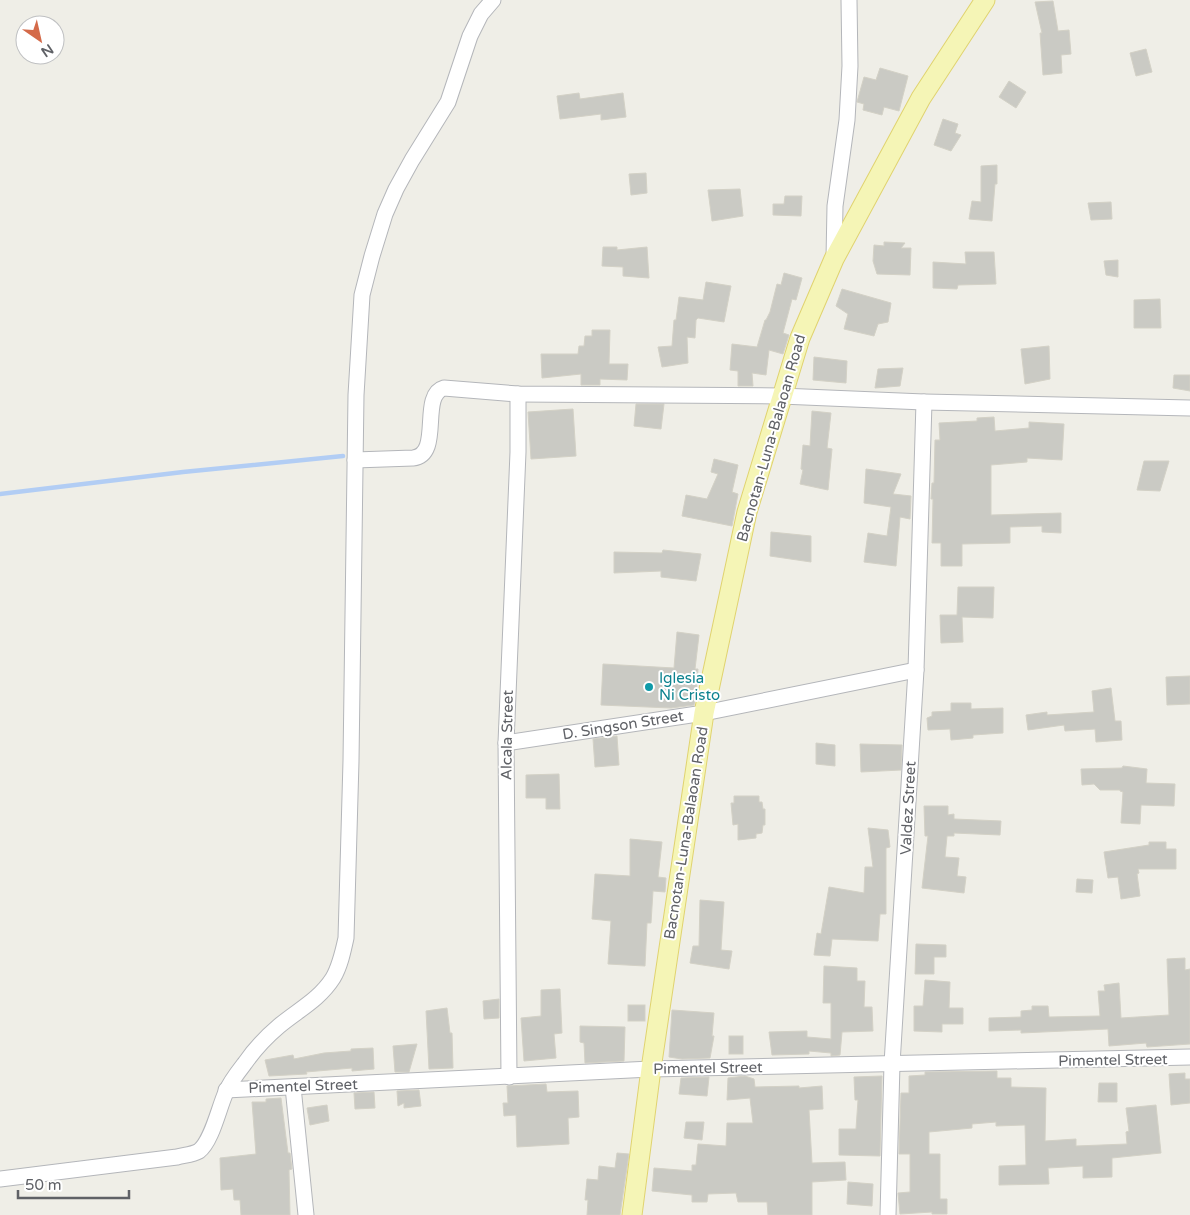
<svg xmlns="http://www.w3.org/2000/svg" width="1190" height="1215" font-family="'Varela Round',sans-serif">
	<rect width="100%" height="100%" fill="#efeee7"/>
	<g fill="none" stroke-linecap="round" stroke-linejoin="round">
		<!-- stream -->
		<polyline stroke="#b2cdf4" stroke-width="4.5" points="0,494 183,472 343,456"/>
	</g>
	<!-- building -->
	<g fill="#cacac4" stroke="#d3d1c6">
		<polygon points="1053,1 1058,31 1069,30 1071,54 1061,55 1062,73 1043,75 1040,33 1042,33 1035,2"/>
		<polygon points="1146,49 1152,72 1136,76 1130,53"/>
		<polygon points="880,68 908,76 899,111 884,107 882,115 863,110 864,104 857,102 864,77 876,80"/>
		<polygon points="1009,81 1026,92 1016,108 999,97"/>
		<polygon points="579,93 580,99 623,93 626,117 601,120 601,114 560,119 557,96"/>
		<polygon points="943,119 958,124 955,133 961,135 951,151 934,145"/>
		<polygon points="997,165 997,184 995,184 992,221 969,219 972,201 981,202 981,166"/>
		<polygon points="646,173 647,193 631,195 629,174"/>
		<polygon points="740,189 743,216 712,221 708,190"/>
		<polygon points="785,196 802,196 801,216 773,215 773,204 784,204"/>
		<polygon points="1111,202 1112,219 1091,220 1088,203"/>
		<polygon points="884,242 905,243 901,248 911,248 910,275 877,274 873,261 874,245 884,246"/>
		<polygon points="603,247 617,247 617,250 647,247 649,278 623,276 623,267 602,266"/>
		<polygon points="965,252 994,252 996,284 958,285 957,289 933,288 933,262 966,264"/>
		<polygon points="1118,260 1118,277 1106,275 1104,261"/>
		<polygon points="784,273 802,278 796,300 792,299 783,333 789,335 783,354 769,350 766,375 752,373 753,386 738,386 738,371 730,370 732,344 757,347 765,320 766,320 770,312 777,284 781,285"/>
		<polygon points="706,282 731,286 724,322 698,318 696,320 695,338 687,337 688,363 662,367 658,347 672,346 674,320 676,320 679,297 703,300"/>
		<polygon points="842,289 891,303 888,322 878,324 874,336 844,329 848,314 836,306"/>
		<polygon points="1160,299 1161,328 1134,328 1134,300"/>
		<polygon points="592,330 610,330 609,364 628,364 627,380 600,379 600,385 581,385 581,374 542,378 541,354 578,354 579,346 584,346 585,336 592,336"/>
		<polygon points="1049,346 1050,379 1025,384 1021,349"/>
		<polygon points="814,357 847,361 846,383 813,380"/>
		<polygon points="903,368 900,386 875,388 878,369"/>
		<polygon points="1174,375 1190,375 1190,391 1173,388"/>
		<polygon points="636,404 664,404 661,429 634,426"/>
		<polygon points="573,409 576,456 531,459 528,412"/>
		<polygon points="812,411 831,413 827,448 832,449 828,490 800,484 803,470 801,469 803,445 810,446"/>
		<polygon points="994,417 995,431 1029,428 1029,422 1064,424 1062,460 1027,458 1027,462 991,465 991,515 1061,513 1061,533 1042,532 1042,526 1010,527 1010,543 962,544 962,566 941,566 941,543 932,543 933,499 931,499 932,483 934,483 935,440 940,440 939,423 977,421 977,418"/>
		<polygon points="714,459 738,465 732,492 738,494 732,526 682,516 686,495 707,499 718,474 711,472"/>
		<polygon points="1144,461 1169,461 1160,491 1137,490"/>
		<polygon points="866,469 901,474 893,494 911,496 910,519 900,517 896,566 864,562 868,533 887,536 891,507 864,503"/>
		<polygon points="771,532 811,536 811,562 770,556"/>
		<polygon points="663,550 701,554 696,581 661,577 661,571 614,573 614,552 662,553"/>
		<polygon points="958,587 994,587 993,618 962,617 963,642 941,643 940,615 957,615"/>
		<polygon points="677,632 699,635 695,669 698,669 696,695 694,705 671,708 601,705 603,664 674,668"/>
		<polygon points="1190,676 1190,704 1167,705 1166,677"/>
		<polygon points="1111,688 1115,721 1121,721 1122,740 1096,742 1095,729 1065,731 1064,725 1028,730 1026,715 1047,712 1047,715 1094,712 1092,691"/>
		<polygon points="951,703 971,703 971,709 1003,708 1003,733 973,735 973,738 951,740 950,729 928,730 927,718 932,716 932,712 951,711"/>
		<polygon points="617,736 619,765 595,767 593,739"/>
		<polygon points="816,743 835,745 835,766 816,764"/>
		<polygon points="860,744 902,745 901,770 861,772"/>
		<polygon points="1123,766 1147,769 1146,783 1175,784 1174,806 1141,805 1140,824 1121,823 1123,792 1120,791 1120,790 1100,790 1094,784 1082,785 1081,769 1122,768"/>
		<polygon points="559,774 560,809 546,809 546,798 526,798 526,775"/>
		<polygon points="734,796 759,796 759,802 762,802 763,809 765,809 765,825 763,825 762,833 756,834 756,838 738,840 738,824 733,825 731,803 734,803"/>
		<polygon points="924,806 948,806 948,815 954,814 954,819 1001,821 1000,835 954,833 954,836 947,836 945,857 959,858 957,876 966,877 964,893 922,888 928,836 925,836"/>
		<polygon points="868,828 888,830 890,847 886,848 886,914 880,914 878,941 832,939 830,956 814,955 817,933 821,934 829,887 864,893 865,867 873,867"/>
		<polygon points="630,839 662,842 658,877 666,878 665,892 653,891 651,923 647,923 645,966 608,964 611,921 592,919 595,874 630,876"/>
		<polygon points="1149,842 1166,842 1166,849 1176,849 1176,869 1138,869 1139,873 1137,874 1140,896 1121,899 1118,877 1108,878 1104,852 1149,845"/>
		<polygon points="1077,879 1093,880 1092,893 1076,892"/>
		<polygon points="700,900 724,902 721,950 732,951 729,969 690,963 693,946 699,946"/>
		<polygon points="916,944 946,945 946,957 934,957 934,974 915,974"/>
		<polygon points="1185,958 1185,970 1190,969 1190,1044 1147,1047 1146,1043 1109,1046 1108,1029 1021,1033 1021,1030 989,1031 989,1018 1021,1017 1021,1011 1032,1010 1032,1006 1048,1006 1049,1017 1100,1016 1098,991 1105,991 1104,985 1119,983 1121,1018 1169,1015 1167,959"/>
		<polygon points="824,966 857,968 857,981 865,981 864,1007 872,1007 873,1031 842,1032 840,1055 831,1056 831,1053 809,1051 809,1054 772,1055 769,1032 807,1031 807,1037 831,1039 831,1003 823,1003"/>
		<polygon points="925,980 950,982 949,1008 963,1008 963,1024 942,1024 942,1032 914,1031 914,1006 923,1006"/>
		<polygon points="560,989 562,1033 554,1034 556,1058 524,1061 521,1018 541,1016 541,990"/>
		<polygon points="499,999 499,1018 484,1019 483,1001"/>
		<rect x="628" y="1005" width="17" height="16"/>
		<polygon points="447,1008 450,1033 452,1033 453,1068 429,1069 426,1011"/>
		<polygon points="672,1010 714,1013 712,1036 714,1036 710,1058 682,1059 669,1057"/>
		<polygon points="580,1026 625,1027 624,1061 585,1063 584,1043 580,1042"/>
		<rect x="729" y="1036" width="14" height="18"/>
		<polygon points="417,1044 409,1072 395,1072 393,1046"/>
		<polygon points="373,1048 374,1069 352,1071 352,1068 306,1072 307,1074 269,1076 265,1060 293,1055 294,1059 324,1053 351,1051 351,1049"/>
		<polygon points="997,1071 997,1078 1011,1078 1011,1087 1046,1088 1045,1141 1076,1139 1076,1146 1127,1144 1126,1132 1129,1131 1126,1108 1156,1105 1161,1153 1112,1158 1112,1177 1083,1178 1083,1166 1048,1168 1049,1184 999,1185 999,1166 1026,1165 1025,1125 996,1126 996,1122 972,1124 972,1128 929,1132 929,1154 940,1154 940,1199 947,1199 947,1214 932,1214 932,1212 900,1214 898,1193 910,1192 910,1154 899,1154 901,1093 909,1093 909,1076 925,1075 925,1072"/>
		<polygon points="1185,1073 1185,1079 1190,1079 1190,1103 1171,1105 1169,1074"/>
		<polygon points="745,1076 754,1079 755,1087 799,1086 799,1088 822,1086 823,1109 809,1110 812,1163 845,1162 846,1180 812,1182 812,1215 768,1215 767,1202 738,1202 736,1193 708,1194 707,1202 692,1202 692,1195 652,1191 654,1168 692,1171 692,1165 696,1165 698,1144 726,1146 727,1123 753,1123 750,1098 727,1100 728,1078"/>
		<polygon points="882,1076 880,1156 839,1155 839,1129 856,1129 858,1100 855,1100 854,1077"/>
		<polygon points="709,1077 707,1096 679,1094 681,1078"/>
		<polygon points="1099,1083 1117,1083 1117,1102 1098,1102"/>
		<polygon points="546,1084 547,1092 578,1091 579,1117 568,1118 569,1144 517,1147 516,1115 504,1116 503,1103 508,1103 507,1086"/>
		<polygon points="419,1090 421,1106 404,1108 404,1103 398,1106 397,1091"/>
		<polygon points="374,1092 375,1108 355,1109 354,1093"/>
		<polygon points="281,1098 288,1153 290,1153 292,1169 289,1170 290,1215 241,1215 240,1200 234,1200 233,1189 221,1190 220,1158 256,1154 252,1102 266,1102 266,1099"/>
		<polygon points="327,1105 329,1121 310,1125 307,1108"/>
		<polygon points="686,1122 704,1122 702,1140 684,1138"/>
		<polygon points="617,1153 629,1154 620,1215 587,1215 588,1200 585,1200 587,1179 598,1180 599,1166 615,1168"/>
		<polygon points="848,1182 873,1184 872,1206 847,1204"/>
	</g>
	<g fill="none" stroke-linecap="round" stroke-linejoin="round">
		<defs>
			<g id="minor">
				<polyline points="834,259 835,206 847,120 850,66 849,0"/>
				<path d="M355 460 413 458C443 455 419 395 444 388L518 394 781 396 924 402 1190 408"/>
				<polyline points="506,743 704,713 916,670"/>
				<polyline points="509,1077 506,743 518,452 518,394"/>
				<polyline points="293,1087 306,1215"/>
				<polyline points="226,1090 651,1069 1190,1057"/>
				<path d="M0 1179 177 1157C184 1155 192 1155 199 1151 212 1141 219 1107 226 1092 230 1082 238 1072 245 1063 254 1050 266 1037 279 1026 298 1010 319 1000 333 978 340 966 343 952 346 938L351 761 356 395 362 295 372 256 385 214 396 189 412 160 448 102 470 36 481 14 493 0"/>
				<polyline points="888,1215 892,1064 916,670 924,402"/>
			</g>
			<polyline id="major" points="632,1215 651,1069 704,713 747,512 800,338 834,259 921,98 985,0"/>
		</defs>
		<!-- minor casing -->
		<use href="#minor" stroke="#b4b6ba" stroke-width="17"/>
		<!-- major casing -->
		<use href="#major" stroke="#e0d36f" stroke-width="21"/>
		<!-- minor -->
		<use href="#minor" stroke="#fff" stroke-width="15"/>
		<!-- major -->
		<use href="#major" stroke="#f5f5b6" stroke-width="19"/>
	</g>
	<!-- markers -->
	<circle fill="#0f9aa8" stroke="#fff" stroke-width="2" cx="649" cy="687" r="5"/>
	<g text-anchor="middle" dominant-baseline="central" stroke-width="4" stroke-linejoin="round" paint-order="stroke">
		<!-- street labels -->
		<g font-size="15" fill="#5f6166" stroke="#fff">
			<text transform="translate(771 438) rotate(-74)">Bacnotan-Luna-Balaoan Road</text>
			<text transform="translate(623 725) rotate(-9)">D. Singson Street</text>
			<text transform="translate(507 735) rotate(-89)">Alcala Street</text>
			<text transform="translate(908 808) rotate(-87)">Valdez Street</text>
			<text transform="translate(686 833) rotate(-81)">Bacnotan-Luna-Balaoan Road</text>
			<text transform="translate(1113 1060) rotate(-1)">Pimentel Street</text>
			<text transform="translate(708 1068) rotate(-1)">Pimentel Street</text>
			<text transform="translate(303 1086) rotate(-2)">Pimentel Street</text>
		</g>
		<!-- culture labels -->
		<g font-size="15" fill="#0d838f" stroke="#fff" text-anchor="start">
			<text x="659" y="678">Iglesia<tspan x="659" dy="17">Ni Cristo</tspan></text>
		</g>
	</g>
	<!-- north arrow -->
	<g transform="translate(40 40) rotate(146)"><circle r="24" fill="#ffffff" stroke="#bfc0c2"/>
	<path d="M0-4L9 19L0 12L-9 19Z" fill="#d46a49"/>
	<text y="-8" font-size="14" font-weight="bold" text-anchor="middle" fill="#5f6166">N</text>
	</g>
	<!-- scale -->
	<path d="M18 1190v8h111v-8" fill="none" stroke="#5f6166" stroke-width="2.5"/>
	<text x="25" y="1190" font-size="15" fill="#5f6166" stroke="#ffffff" stroke-width="4" paint-order="stroke">50 m</text>
</svg>
